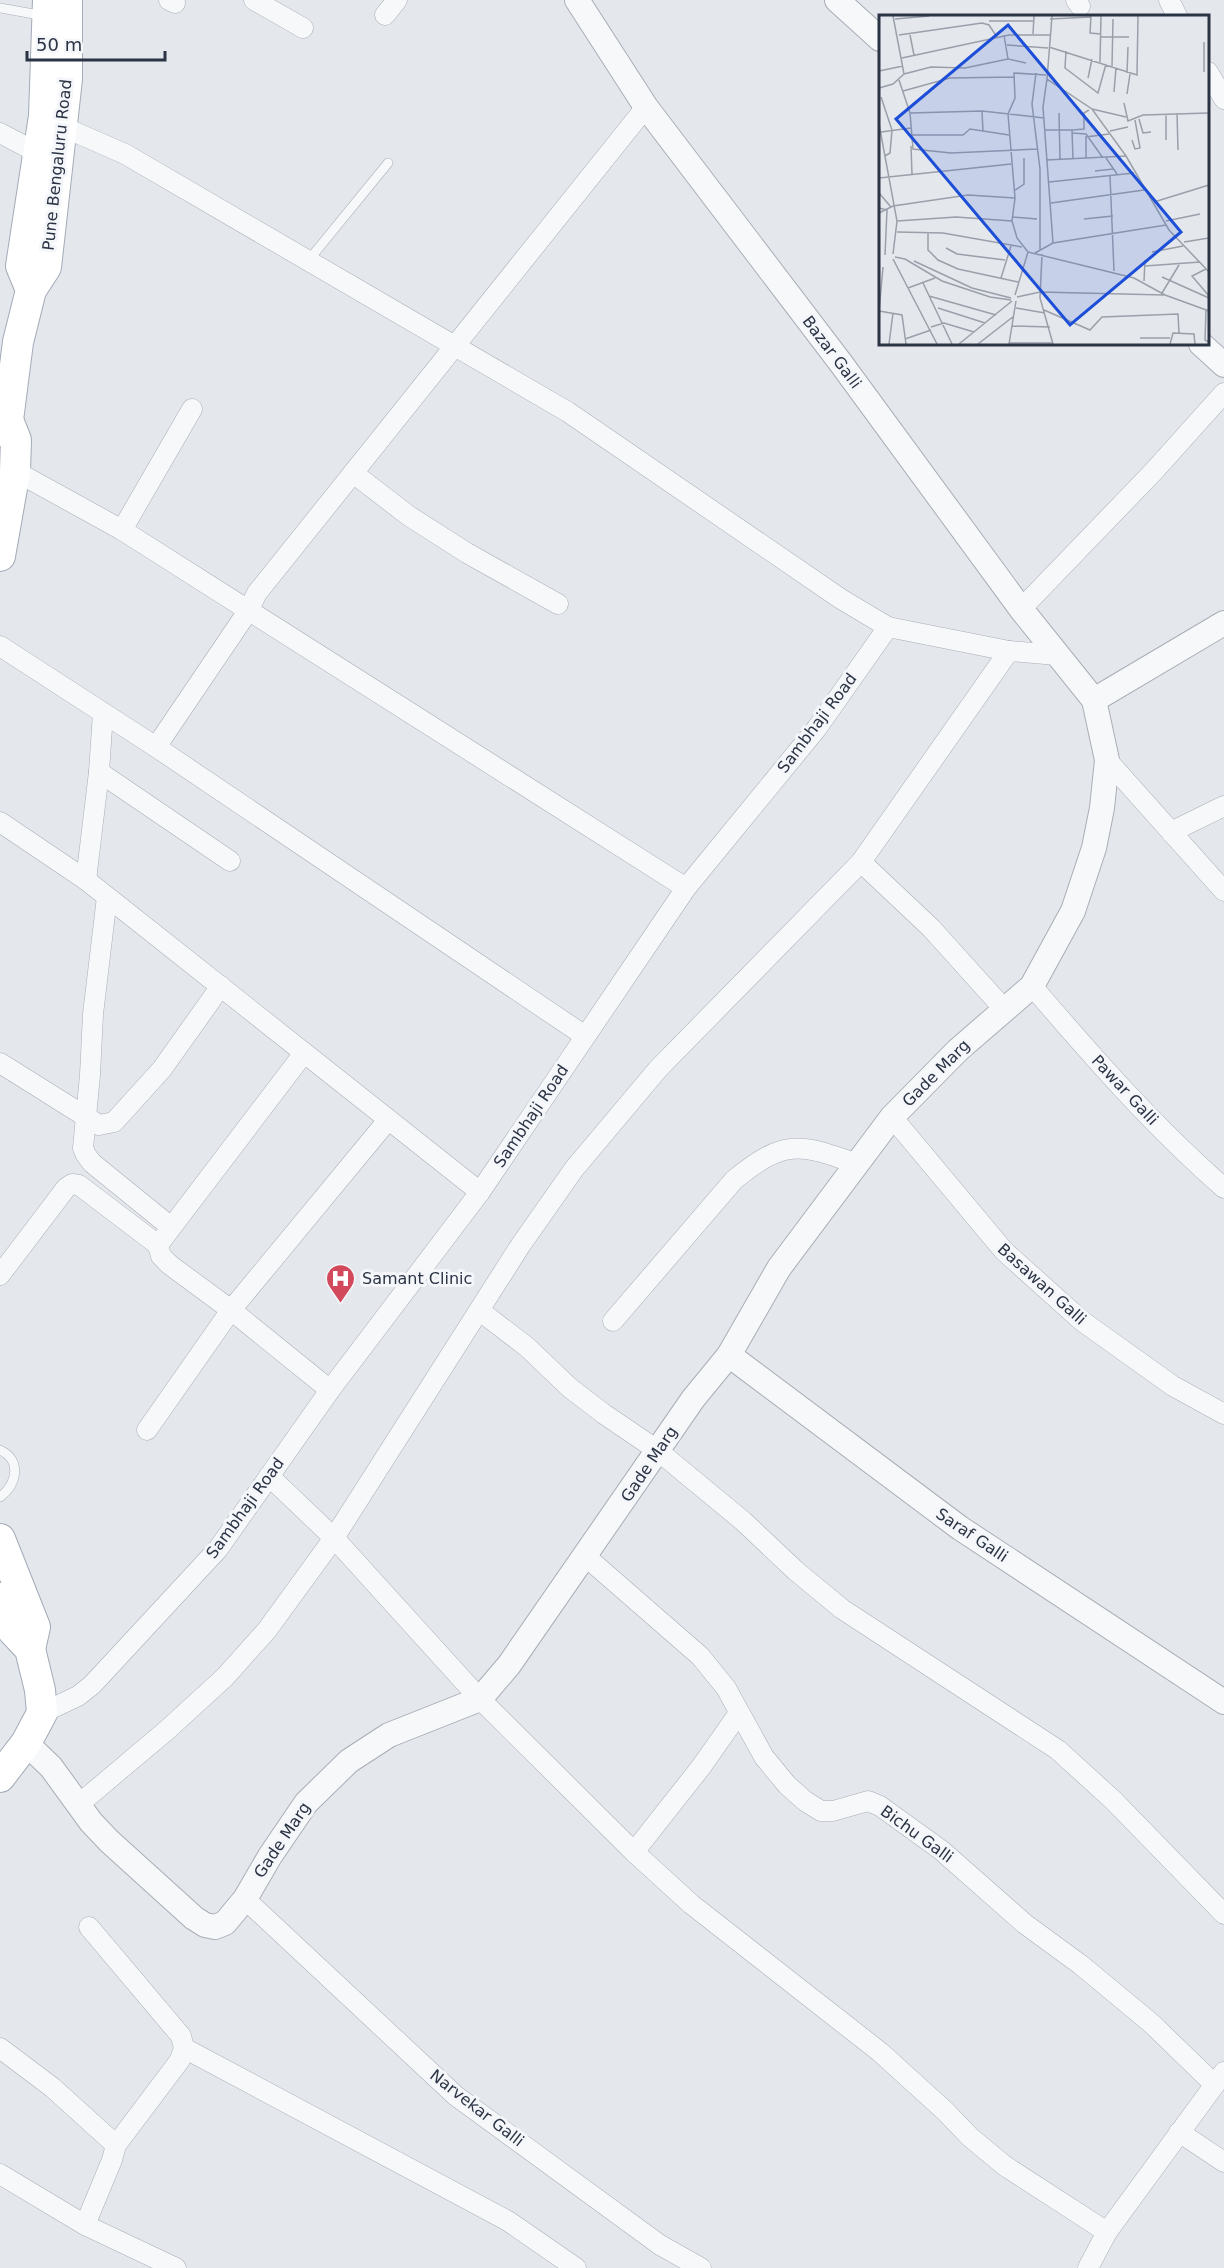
<svg xmlns="http://www.w3.org/2000/svg" width="1224" height="2268" font-family="'DejaVu Sans',sans-serif">
	<rect width="100%" height="100%" fill="#e4e7ec"/>
	<g fill="none" stroke-linecap="round" stroke-linejoin="round">
		<defs>
			<g id="service">
				<polyline points="0,8 45,16"/>
				<polyline points="308,261 388,163"/>
				<path d="M0 1450C22 1460 17 1484 0 1497"/>
			</g>
			<g id="minor">
				<polyline points="169,0 175,3"/>
				<polyline points="254,0 303,28"/>
				<polyline points="1076,0 1080,6"/>
				<polyline points="1169,0 1177,16"/>
				<polyline points="385,15 397,0"/>
				<polyline points="1208,72 1224,99"/>
				<polyline points="61,126 125,154 568,412 841,599 888,627"/>
				<polyline points="0,133 38,153"/>
				<polyline points="15,471 122,530 686,888"/>
				<polyline points="353,473 409,516 467,553 558,604"/>
				<polyline points="122,530 192,409"/>
				<polyline points="1021,609 1154,471 1224,393"/>
				<polyline points="0,646 156,747 585,1036"/>
				<polyline points="156,747 248,611 257,593 646,107"/>
				<polyline points="1107,760 1224,891"/>
				<polyline points="99,772 230,861"/>
				<polyline points="0,822 86,880 480,1192"/>
				<polyline points="1171,832 1224,806"/>
				<polyline points="861,862 931,928 1004,1009"/>
				<polyline points="86,880 99,772 103,713"/>
				<polyline points="107,897 93,1014 90,1075 83,1148 86,1155 92,1163 171,1227"/>
				<path d="M1032 986C1093 1057 1153 1126 1224 1188"/>
				<polyline points="304,1053 158,1245 161,1256 170,1265 231,1310 330,1390"/>
				<polyline points="0,1063 99,1125 114,1122 162,1069 221,986"/>
				<polyline points="892,1117 1004,1251 1082,1321 1173,1386 1224,1414"/>
				<polyline points="0,1275 66,1188 72,1184 79,1185 158,1245"/>
				<polyline points="480,1311 527,1347 570,1388 604,1414 657,1450 743,1521 796,1571 842,1609 1058,1750 1113,1800 1224,1914"/>
				<path d="M613 1321 734 1180C784 1139 799 1143 857 1164"/>
				<polyline points="147,1430 231,1310 388,1120"/>
				<polyline points="269,1476 334,1538 480,1699 634,1852 691,1904 880,2052 945,2111 970,2137 1005,2166 1107,2232"/>
				<polyline points="584,1555 700,1656 726,1688 764,1757 787,1785 805,1801 821,1811 833,1811 868,1801 880,1806 941,1850 1025,1924 1081,1965 1151,2023 1214,2084"/>
				<polyline points="42,1713 78,1696 92,1685 218,1549 330,1390 480,1192 686,888 817,728 888,627 1009,651 1057,655"/>
				<polyline points="78,1805 167,1730 225,1677 267,1630 334,1538 520,1246 574,1169 658,1069 861,862 1009,651"/>
				<polyline points="634,1852 701,1767 739,1713"/>
				<polyline points="245,1899 456,2096 660,2245 701,2268"/>
				<polyline points="0,2048 53,2088 116,2145"/>
				<polyline points="184,2048 508,2221 576,2268"/>
				<polyline points="1179,2132 1224,2162"/>
				<polyline points="0,2174 85,2225 176,2268"/>
				<polyline points="85,2225 112,2160 116,2145 180,2060 184,2048 181,2036 89,1927"/>
				<polyline points="1088,2268 1107,2232 1224,2072"/>
			</g>
			<g id="tertiary">
				<polyline points="837,0 880,39"/>
				<polyline points="1201,344 1224,365"/>
				<polyline points="1094,700 1224,623"/>
				<polyline points="729,1355 960,1528 1224,1702"/>
				<polyline points="26,1743 51,1767 91,1822 109,1841 194,1918 205,1925 215,1927 225,1923 245,1899 270,1856 306,1803 349,1761 389,1735 480,1699 509,1665 693,1399 729,1355 779,1268 892,1117 958,1050 1032,986 1073,911 1094,848 1102,808 1107,760 1094,700 1021,609 840,362 646,107 577,0"/>
			</g>
			<g id="primary">
				<polyline points="31,290 21,266 44,116 48,0"/>
				<polyline points="0,431 8,420 18,342 31,290 46,267 67,79 67,0"/>
				<polyline points="0,556 15,471 16,440 8,420"/>
				<polyline points="0,1539 35,1627 30,1649"/>
				<polyline points="0,1598 13,1631 30,1649 40,1690 42,1713 26,1743 0,1777"/>
			</g>
		</defs>
		<!-- service casing -->
		<use href="#service" stroke="#a9aeb7" stroke-width="10"/>
		<!-- minor casing -->
		<use href="#minor" stroke="#a9aeb7" stroke-width="21"/>
		<!-- tertiary casing -->
		<use href="#tertiary" stroke="#a9aeb7" stroke-width="26"/>
		<!-- primary casing -->
		<use href="#primary" stroke="#a3abb8" stroke-width="32"/>
		<!-- service -->
		<use href="#service" stroke="#f7f8fa" stroke-width="9"/>
		<!-- minor -->
		<use href="#minor" stroke="#f7f8fa" stroke-width="20"/>
		<!-- tertiary -->
		<use href="#tertiary" stroke="#f7f8fa" stroke-width="24"/>
		<!-- primary -->
		<use href="#primary" stroke="#fff" stroke-width="30"/>
	</g>
	<!-- icons -->
	<defs>
		<symbol id="hospital-pin" viewBox="-11 -11 22 30"><path d="M0 17L-7.5 6A9.5 9.5 0 1 1 7.5 6Z" fill="#d1495b" stroke="#f4f6f9"/><path d="M-5-5h3v3.5h4V-5h3V5h-3V1.5h-4V5h-3Z" fill="#fff"/></symbol>
	</defs>
	<g fill-rule="evenodd">
		<use href="#hospital-pin" x="324" y="1262" width="33" height="45"/>
	</g>
	<g text-anchor="middle" dominant-baseline="central" stroke-width="6" stroke-linejoin="round" paint-order="stroke">
		<!-- street labels -->
		<g font-size="16" fill="#2b3445" stroke="#f4f6f9">
			<text transform="translate(57 165) rotate(-84)">Pune Bengaluru Road</text>
			<text transform="translate(832 352) rotate(53)">Bazar Galli</text>
			<text transform="translate(817 723) rotate(-53)">Sambhaji Road</text>
			<text transform="translate(936 1073) rotate(-45)">Gade Marg</text>
			<text transform="translate(1125 1090) rotate(47)">Pawar Galli</text>
			<text transform="translate(531 1116) rotate(-56)">Sambhaji Road</text>
			<text transform="translate(1042 1284) rotate(42)">Basawan Galli</text>
			<text transform="translate(649 1464) rotate(-56)">Gade Marg</text>
			<text transform="translate(245 1508) rotate(-54)">Sambhaji Road</text>
			<text transform="translate(972 1535) rotate(34)">Saraf Galli</text>
			<text transform="translate(917 1834) rotate(36)">Bichu Galli</text>
			<text transform="translate(282 1840) rotate(-56)">Gade Marg</text>
			<text transform="translate(477 2108) rotate(38)">Narvekar Galli</text>
		</g>
		<!-- poi labels -->
		<g font-size="16" fill="#2b3445" stroke="#f4f6f9" text-anchor="start">
			<text x="362" y="1278">Samant Clinic</text>
		</g>
	</g>
	<!-- overview -->
	<g transform="translate(879 15)">
		<rect width="330" height="330" fill="#e4e7ec"/>
		<path fill="none" stroke="#9a9fa9" stroke-width="1.5" d="M173 1 168 64 213 94 247 141 290 215 330 257M212 1 211 18 222 19M16 4 50 1M171 4 212 2M110 6H155M154 19 155 1M20 20 103 8 110 10 118 22M31 20 35 40M125 20 129 44 147 48M222 22H250M128 30 169 33M170 32 258 60 259 1M187 36 186 53 219 78 227 49M23 43 130 20H171M221 47 222 1M233 52 234 4M0 56 24 51M325 57V27M157 58 153 89 161 154V235M248 58 249 32M25 59 52 52 86 53 129 44M209 63 213 44M20 65 31 98 34 134 72 138 158 134M0 73 14 69 25 59 14 1M24 76 71 63 135 62M235 77 237 53M248 79 251 59M2 82 13 115 11 138 6 141M245 88 249 106 264 100 330 98M213 94 247 102M103 96 104 117M31 98 103 96 165 103M180 98 181 144M298 98 299 135M287 99V125M260 104 264 118 272 117M0 109 18 206 14 239M166 115H193L194 144M193 115 205 114V98L210 95M231 116 249 112M2 117 32 113M193 118 207 119 224 143M32 120H84L91 114 130 120M253 125 256 134 261 133 256 105M32 131 33 159M227 143 238 159M207 144V122L230 119M167 145 247 141M216 156 234 154M231 161 235 256M0 163 132 149M170 167 255 158M135 176 145 169V143M0 178 12 192M275 187 330 170M172 188 265 175M0 193 8 195 6 240M0 198 14 191 89 180 136 183M134 202 158 204M205 204 234 201M18 206 77 202 133 206M287 206 321 199M18 217 64 218 143 232M49 217V235L59 245 79 254 139 267M305 227 330 223M174 228 287 210M67 233 78 239 126 245M149 237 138 223 133 206 136 183 129 99 136 83 135 58 167 60M149 237 255 263 286 280 330 296M273 237 304 231M156 238 174 228 164 92 168 64M163 239 161 283 174 329M16 242 26 244 63 266 111 282 132 285M14 244 58 329M35 246 93 273 132 283M266 251 321 247M327 254 313 261 330 281M283 262 330 283M122 263 132 231M265 266 266 245M44 268 73 329M29 273 56 263M283 278 300 250M136 280 149 237M50 281 117 300M138 282 161 277 285 280M59 293 106 308M137 293 166 298M165 295 211 315 223 302 299 299 300 318M327 295 326 325 330 327M0 296 23 300 27 329M0 297 4 252M133 311 171 312M52 312 65 308 95 317M261 323H291M26 324 52 315M130 328H174M10 329 14 298M80 329 133 286M99 329 135 301M130 329 137 286M291 329 294 318 315 319 316 329"/>
		<path fill="#1d4ed8" fill-opacity="0.15" stroke="#1d4ed8" stroke-width="3" d="M129 10 302 217 191 310 17 104Z"/>
		<rect width="330" height="330" fill="none" stroke="#2b3445" stroke-width="3"/>
	</g>
	<!-- scale -->
	<path d="M27 51v9h138v-9" fill="none" stroke="#2b3445" stroke-width="3"/>
	<text x="36" y="51" font-size="18" fill="#2b3445" stroke="#f4f6f9" stroke-width="4.5" paint-order="stroke">50 m</text>
</svg>
